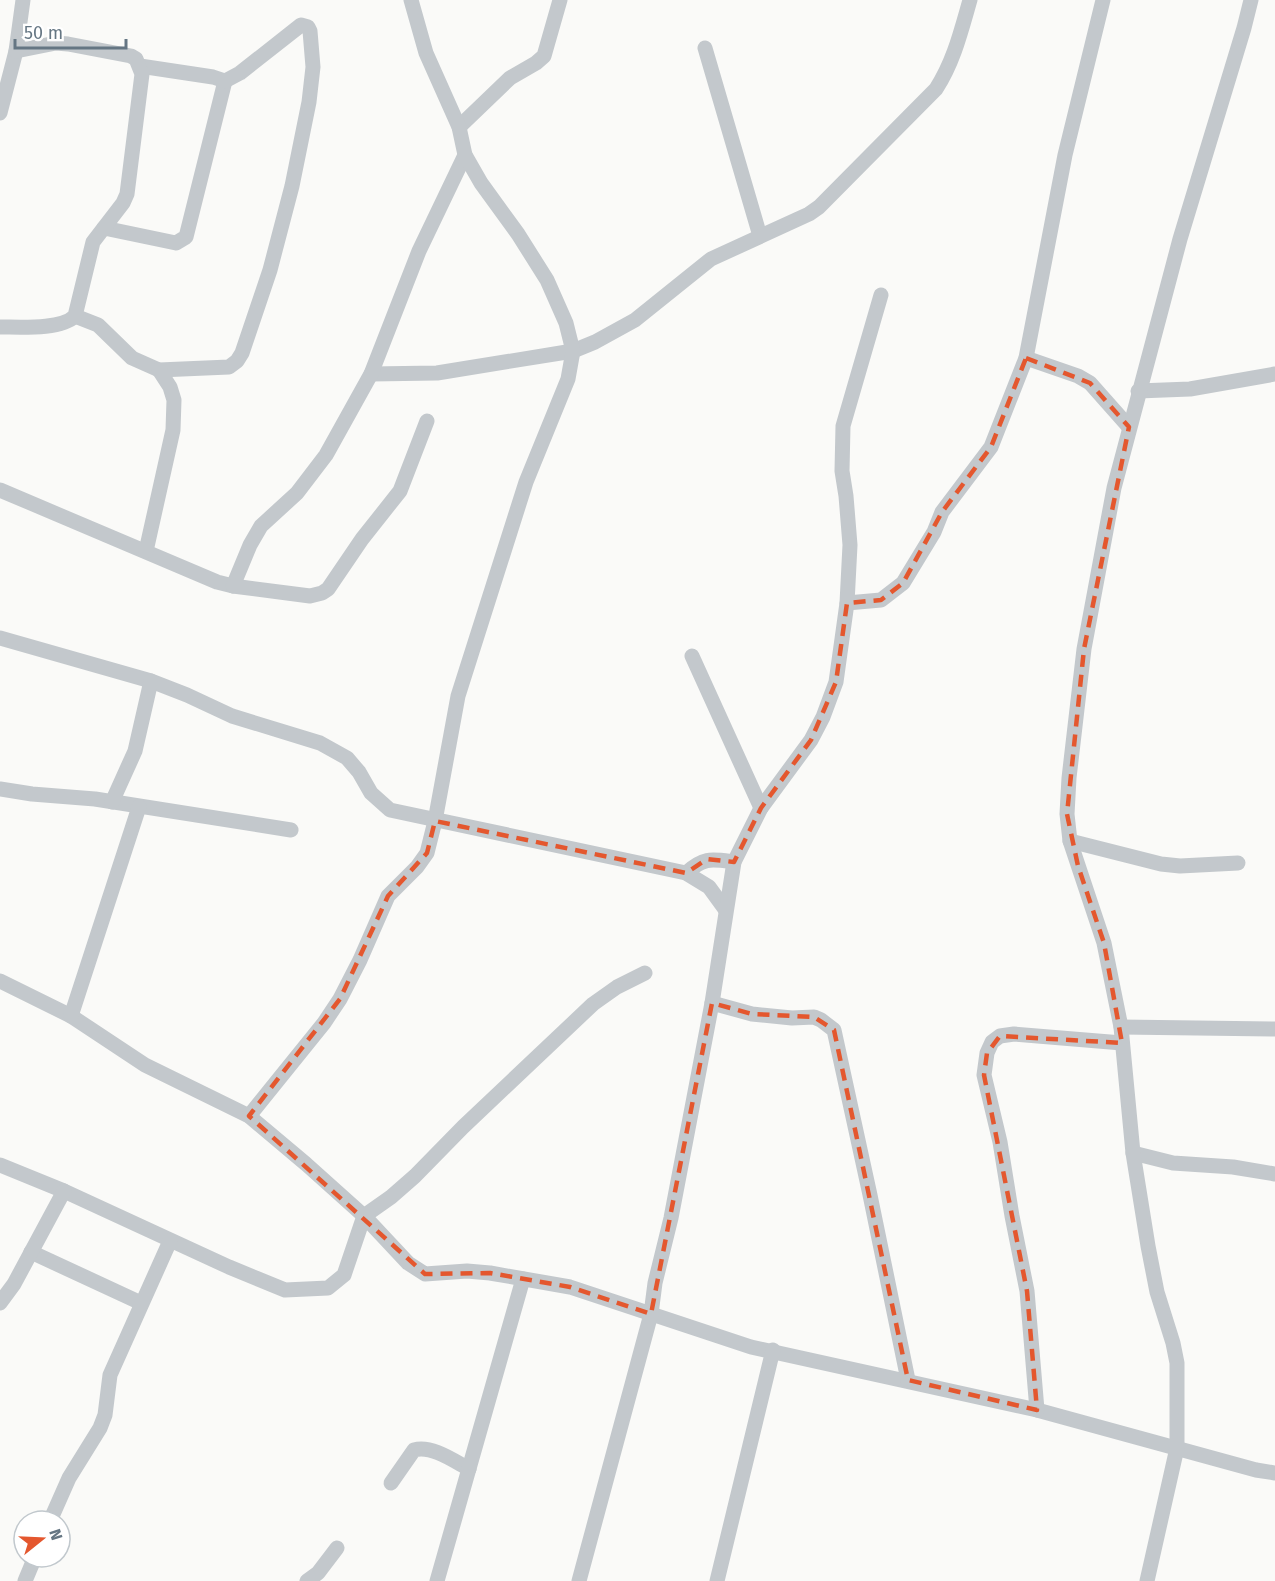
<svg xmlns="http://www.w3.org/2000/svg" width="1275" height="1581" font-family="'Fira Sans',sans-serif">
	<rect width="100%" height="100%" fill="#fafaf8"/>
	<g fill="none" stroke-linecap="round" stroke-linejoin="round">
		<!-- street -->
		<g stroke="#c3c8cc" stroke-width="15">
			<polyline points="705,48 760,236"/>
			<polyline points="0,113 16,51 23,0"/>
			<polyline points="459,127 510,78 536,63 544,56 560,0"/>
			<polyline points="104,228 176,243 186,237 225,81"/>
			<polyline points="75,316 98,325 132,358 159,370 229,367 237,361 242,353 270,270 292,186 309,102 313,67 310,31 308,27 301,25 240,73 225,81 213,77 140,66"/>
			<path d="M0 327C20 327 61 330 75 316L93 242 123 203 127 194 142 74 136 59 131 56 68 44 56 43 16 51"/>
			<polyline points="1026,358 1078,376 1090,383 1129,427"/>
			<path d="M371 374 437 373 573 351 595 342 635 320 711 259 809 214 819 207 936 89C954 61 961 31 970 0"/>
			<polyline points="1138,391 1190,389 1275,374"/>
			<polyline points="0,490 217,582 233,586 250,545 261,526 297,493 326,455 371,374 419,251 465,155"/>
			<polyline points="146,551 173,430 174,400 170,387 159,370"/>
			<polyline points="233,586 310,596 322,593 328,589 362,539 400,491 427,421"/>
			<polyline points="847,603 881,600 903,583 934,532 942,512 991,447 1026,358 1065,155 1103,0"/>
			<polyline points="0,638 151,681 187,695 232,716 320,743 347,758 359,772 371,793 390,810 686,873 709,887 725,909"/>
			<polyline points="692,656 761,808"/>
			<polyline points="0,789 32,794 95,799 291,830"/>
			<polyline points="112,802 135,751 151,681"/>
			<polyline points="1070,841 1161,864 1180,866 1238,863"/>
			<path d="M686 873C704 857 711 859 734 862"/>
			<polyline points="0,981 71,1016 145,1065 249,1116 306,1164 364,1216 408,1263 425,1274 467,1271 490,1273 570,1287 751,1347 1037,1410 1256,1470 1275,1473"/>
			<polyline points="712,1003 752,1014 792,1018 814,1017 821,1020 834,1030 870,1195 908,1380"/>
			<polyline points="71,1016 139,807"/>
			<polyline points="1121,1027 1275,1029"/>
			<polyline points="249,1116 324,1023 340,999 360,960 388,896 417,867 427,853 435,821 458,696 526,482 568,379 573,351 566,323 547,280 518,234 481,183 465,155 459,127 426,53 411,0"/>
			<polyline points="1133,1153 1173,1163 1233,1167 1275,1174"/>
			<polyline points="0,1165 64,1191 229,1267 285,1290 328,1288 344,1275 364,1216 391,1197 415,1176 463,1127 593,1004 617,987 645,973"/>
			<polyline points="31,1252 141,1303"/>
			<polyline points="0,1303 14,1284 64,1191"/>
			<polyline points="1037,1410 1027,1291 1012,1216 1000,1142 984,1075 987,1053 992,1042 1000,1036 1014,1034 1122,1043"/>
			<path d="M391 1483 414 1450C432 1445 454 1461 469 1469"/>
			<polyline points="50,1521 69,1478 100,1428 105,1415 110,1375 170,1241"/>
			<polyline points="25,1581 35,1557"/>
			<polyline points="307,1581 318,1573 337,1548"/>
			<polyline points="437,1581 523,1279"/>
			<polyline points="579,1581 651,1314 655,1283 671,1218 712,1003 734,862 761,808 811,740 823,717 836,682 847,603 850,545 846,496 842,471 843,426 881,295"/>
			<polyline points="717,1581 773,1350"/>
			<polyline points="1147,1581 1177,1448 1177,1363 1173,1343 1157,1292 1148,1246 1133,1153 1121,1027 1104,943 1070,841 1067,814 1069,778 1084,649 1114,488 1180,239 1244,28 1251,0"/>
		</g>
	</g>
	<!-- marked area -->
	<path fill="none" stroke="#e4572e" stroke-width="4.5" stroke-dasharray="12 8" stroke-linejoin="round" d="M1026 358 1090 383 1129 427 1084 649 1067 814 1078 866 1104 943 1122 1043 1000 1036 987 1053 984 1075 1027 1291 1037 1410 908 1380 834 1030 814 1017 752 1014 712 1003 651 1314 570 1287 490 1273 425 1274 249 1116 340 999 388 896 427 853 435 821 686 873 707 859 734 862 761 808 811 740 836 682 847 603 881 600 903 583 942 512 991 447Z"/>
	<!-- north arrow -->
	<g transform="translate(42 1539) rotate(72)"><circle r="28" fill="#ffffff" stroke="#c1c8cd" stroke-width="1.5"/>
	<path d="M0-4.5L10 22L0 15L-10 22Z" fill="#e4572e"/>
	<text y="-9" font-size="16" font-weight="bold" text-anchor="middle" fill="#657683">N</text>
	</g>
	<!-- scale -->
	<path d="M15 39v9h111v-9" fill="none" stroke="#657683" stroke-width="3"/>
	<text x="24" y="39" font-size="18" fill="#657683" stroke="#ffffff" stroke-width="4.5" paint-order="stroke">50 m</text>
</svg>
